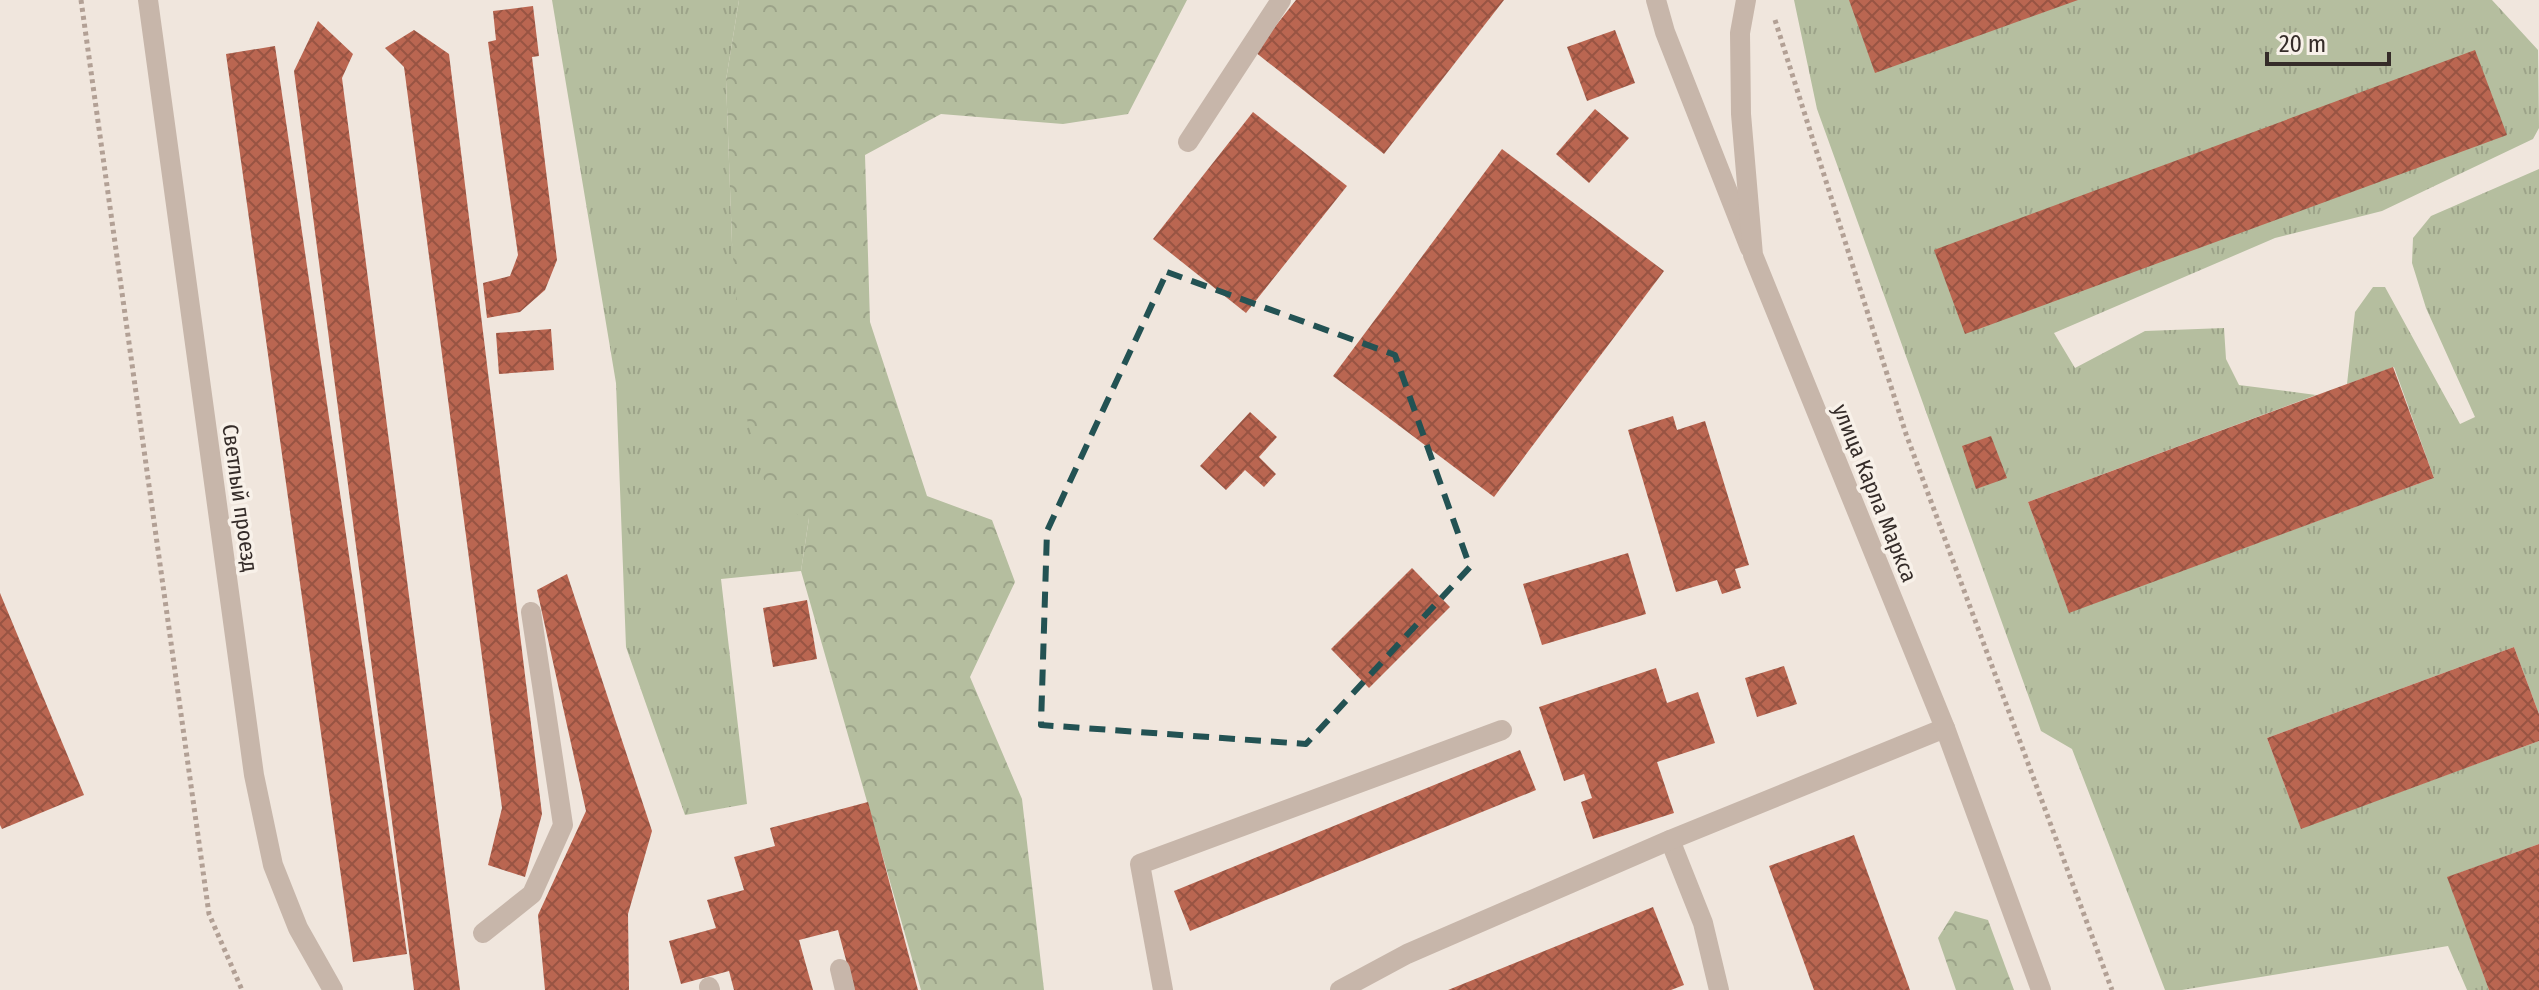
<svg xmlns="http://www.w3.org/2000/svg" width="2539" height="990" font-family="'Fira Sans Condensed',sans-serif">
	<defs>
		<pattern id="grass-tufts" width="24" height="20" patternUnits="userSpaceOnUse" patternTransform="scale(2)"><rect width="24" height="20" fill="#b5be9f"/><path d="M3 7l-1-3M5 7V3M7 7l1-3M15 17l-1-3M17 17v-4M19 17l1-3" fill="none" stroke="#9ca389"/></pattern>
		<pattern id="forest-crowns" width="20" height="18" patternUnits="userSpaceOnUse" patternTransform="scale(2)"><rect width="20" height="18" fill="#b5be9f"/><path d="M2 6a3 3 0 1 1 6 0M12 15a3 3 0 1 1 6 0" fill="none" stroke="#9ca389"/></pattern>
		<pattern id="building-cross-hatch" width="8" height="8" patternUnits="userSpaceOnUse" patternTransform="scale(2)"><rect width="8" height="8" fill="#ba6651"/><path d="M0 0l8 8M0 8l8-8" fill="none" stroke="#985443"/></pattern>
	</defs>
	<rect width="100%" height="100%" fill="#f0e6dd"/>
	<!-- grass -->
	<g fill="url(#grass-tufts)">
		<polygon points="552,0 739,0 726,80 732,243 809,518 801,571 721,579 747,804 685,815 626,647 616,383"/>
		<polygon points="1794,0 2492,0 2538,50 2539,128 2533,139 2382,211 2275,238 2054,333 2075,368 2145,331 2224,328 2226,359 2239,385 2316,395 2028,502 2069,612 2434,478 2394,367 2347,384 2355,312 2373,287 2385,287 2460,424 2475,417 2426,308 2412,263 2413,238 2431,216 2539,169 2539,714 2514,647 2267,738 2301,828 2539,741 2539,844 2448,877 2489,990 2467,990 2448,946 2182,990 2165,990 2072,749 2041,731 1817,109"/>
	</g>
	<!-- forest -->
	<g fill="url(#forest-crowns)">
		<polygon points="739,0 1187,0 1128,114 1063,124 941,114 865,155 870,322 927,496 992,520 1015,582 970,677 1022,799 1044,990 921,990 801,571 809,518 771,505 745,412 732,243 726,80"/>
		<polygon points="1955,911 1988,920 2014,990 1956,990 1938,938"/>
	</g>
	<!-- building -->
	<g fill="url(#building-cross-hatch)">
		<polygon points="1296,0 1504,0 1384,154 1255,52"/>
		<polygon points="1849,0 2078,0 1875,73"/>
		<polygon points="533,6 539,56 532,57 557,260 545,290 520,312 487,318 483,283 510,276 518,255 488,42 496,40 493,11"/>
		<polygon points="318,21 353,54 342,78 460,990 414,990 294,71"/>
		<polygon points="414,30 449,54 542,814 525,877 488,865 502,808 404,67 385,48"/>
		<polygon points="1615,30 1635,83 1587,101 1567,47"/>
		<polygon points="275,46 407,954 353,962 226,54"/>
		<polygon points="2475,50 2507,135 1965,334 1934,250"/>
		<polygon points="1595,109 1629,138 1589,183 1556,154"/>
		<polygon points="1253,112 1347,186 1246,313 1153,239"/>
		<polygon points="1502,149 1664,271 1494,497 1333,376"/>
		<polygon points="551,329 554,370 499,374 496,333"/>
		<polygon points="2393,367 2434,478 2069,613 2028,502"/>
		<polygon points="1250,412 1277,437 1259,457 1276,474 1264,487 1245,470 1226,490 1200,466"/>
		<polygon points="1673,416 1677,430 1705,421 1749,565 1735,569 1741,588 1722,594 1717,580 1676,592 1628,430"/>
		<polygon points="1991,436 2007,478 1976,489 1962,446"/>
		<polygon points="1628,553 1646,614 1542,645 1523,584"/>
		<polygon points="1412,568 1450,607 1369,688 1331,649"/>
		<polygon points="567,574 652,831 628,914 629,990 545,990 538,915 586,811 537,590"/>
		<polygon points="0,593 84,795 2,829 0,825"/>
		<polygon points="807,600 817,659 773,667 763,608"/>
		<polygon points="2514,647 2539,714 2539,741 2301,829 2267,738"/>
		<polygon points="1784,666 1797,704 1757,717 1745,678"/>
		<polygon points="1656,668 1667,703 1698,692 1715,743 1657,762 1674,813 1593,839 1581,802 1592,798 1584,774 1564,781 1539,707"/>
		<polygon points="1520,750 1536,790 1190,931 1174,891"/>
		<polygon points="868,802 918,990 854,990 838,930 799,940 813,990 734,990 729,971 681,984 669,941 716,928 707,900 744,890 734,857 775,846 770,828"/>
		<polygon points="1854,835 1910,990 1814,990 1769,866"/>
		<polygon points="2539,844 2539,990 2489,990 2447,877"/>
		<polygon points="1653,907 1684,985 1671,990 1448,990"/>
	</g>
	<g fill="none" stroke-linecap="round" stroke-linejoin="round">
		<!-- path -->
		<g stroke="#b2a095" stroke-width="5" stroke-dasharray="4 4" stroke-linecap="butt">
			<polyline points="81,0 209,914 242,990"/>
			<polyline points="1775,20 1906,434 2112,990"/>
		</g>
		<!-- service -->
		<g stroke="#c7b6aa" stroke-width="20">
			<polyline points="1656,0 1665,32 1750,248"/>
			<polyline points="1188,142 1281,0"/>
			<polyline points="1670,840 1703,923 1719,990"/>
			<polyline points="483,933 532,894 563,825 531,612"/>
			<polyline points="840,969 845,990"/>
			<polyline points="709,987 710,990"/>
			<polyline points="1163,990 1140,864 1502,730"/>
			<polyline points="1340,990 1407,954 1670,840 1945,728"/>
		</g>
		<!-- minor -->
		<polyline stroke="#c7b6aa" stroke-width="20" points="1746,0 1740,33 1741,114 1753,255 1945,728 2041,990"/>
		<!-- tertiary -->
		<polyline stroke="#c7b6aa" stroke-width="20" points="148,0 254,775 273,865 298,928 333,990"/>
	</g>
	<!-- marked area -->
	<path fill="none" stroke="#235253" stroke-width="6" stroke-dasharray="16 10" stroke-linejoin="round" d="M1167 272 1395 355 1470 567 1306 744 1041 725 1047 531Z"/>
	<g text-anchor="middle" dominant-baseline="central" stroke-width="7" stroke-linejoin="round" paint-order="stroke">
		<!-- street labels -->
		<g font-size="22" fill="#352c29" stroke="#f8f1e9">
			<text transform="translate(1875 493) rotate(68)">улица Карла Маркса</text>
			<text transform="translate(240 498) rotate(82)">Светлый проезд</text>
		</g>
	</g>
	<!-- scale -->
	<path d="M2267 52v12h122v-12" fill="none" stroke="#352c29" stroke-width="4"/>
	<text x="2279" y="52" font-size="24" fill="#352c29" stroke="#f8f1e9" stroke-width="6" paint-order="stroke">20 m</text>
</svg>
